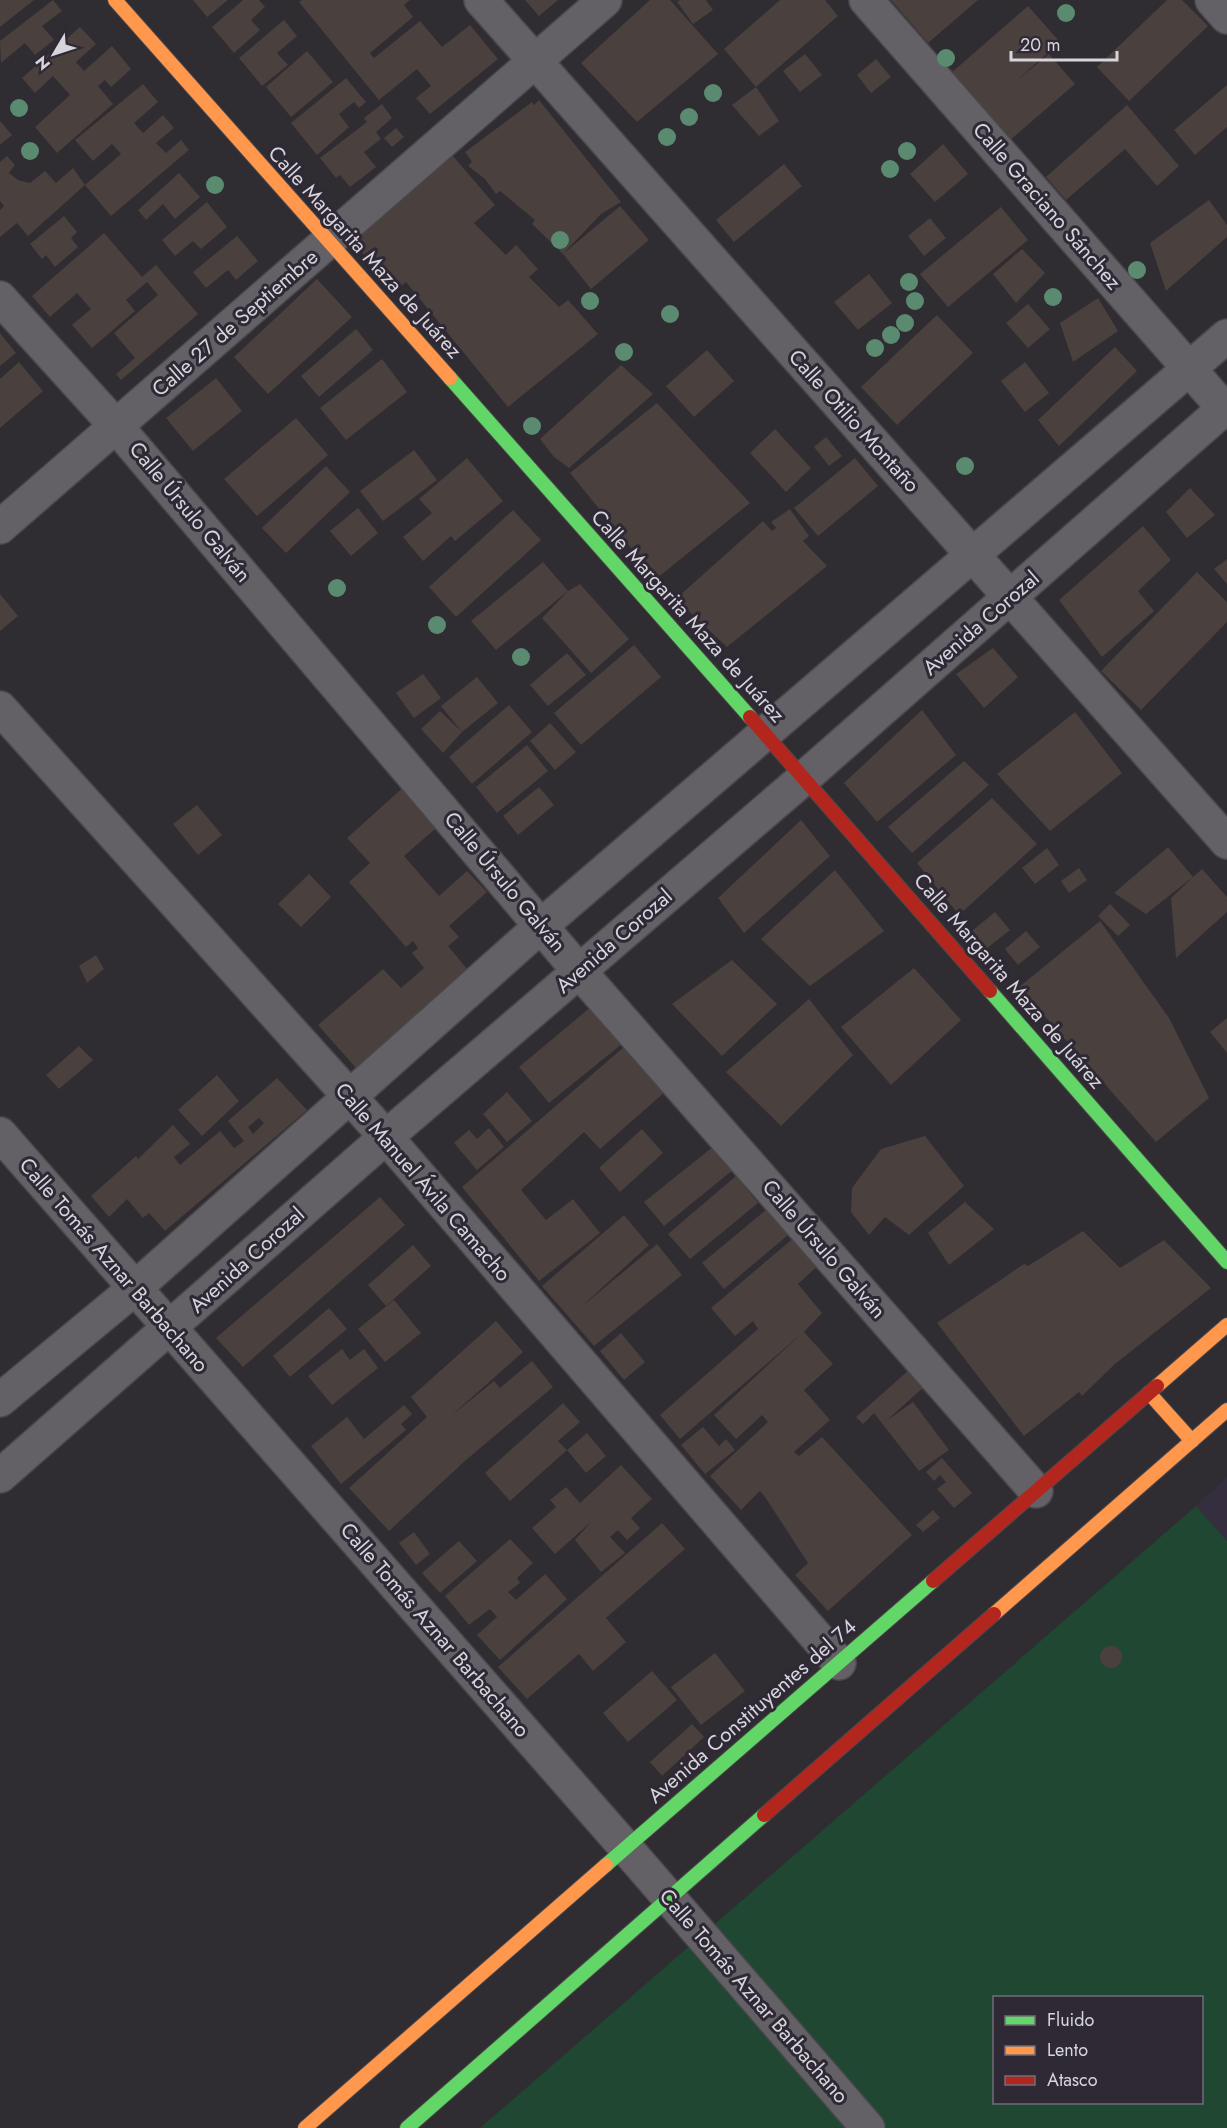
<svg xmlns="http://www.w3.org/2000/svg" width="1227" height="2128" font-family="Jost,sans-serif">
	<rect width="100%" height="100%" fill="#2f2c32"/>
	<!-- built -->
	<polygon fill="#352e3e" points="1227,1477 1227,1541 1196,1506"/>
	<!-- green -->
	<path fill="#1f4732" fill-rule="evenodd" d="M1196 1506 1227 1541V2128H480ZM994 1998H1202V2102H994Z"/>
	<!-- building -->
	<g fill="#4a403d" fill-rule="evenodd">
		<polygon points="0,0 34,0 0,27"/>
		<polygon points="53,0 62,11 42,26 54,40 35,55 25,43 1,63 0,41"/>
		<polygon points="193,0 228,0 207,17"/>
		<polygon points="243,0 259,0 265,7 251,20 260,30 234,53 212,27"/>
		<polygon points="302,0 410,0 404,5 413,17 370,53 374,58 420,21 442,47 470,25 498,59 430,114 416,98 431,86 417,69 379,100 299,2"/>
		<polygon points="525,0 558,0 539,16"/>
		<polygon points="650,0 670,0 718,54 637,122 581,63"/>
		<polygon points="680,0 706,0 713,10 693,24 677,2"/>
		<polygon points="780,0 825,0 838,16 756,87 724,49"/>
		<polygon points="891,0 978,0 928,43"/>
		<polygon points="1167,0 1182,0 1208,26 1129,101 1097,67"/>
		<polygon points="1028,6 1060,42 1014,83 1049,54 1075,84 1009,141 951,73"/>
		<polygon points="284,20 297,36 277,53 288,65 262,86 239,58"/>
		<polygon points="80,27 96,44 76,62 84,71 112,46 131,69 111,87 105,80 98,86 113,104 57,153 35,127 70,95 53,76 35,93 22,78"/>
		<polygon points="307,51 333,82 291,117 266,87"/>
		<polygon points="805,54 822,75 800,92 783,71"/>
		<polygon points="876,59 891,77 871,93 857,75"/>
		<polygon points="346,78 366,102 359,108 354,102 339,114 349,127 317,155 291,123"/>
		<polygon points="143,84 158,102 134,123 143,133 163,115 174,128 156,143 166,153 181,140 189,150 111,216 85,185 121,154 112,144 93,161 75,140"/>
		<polygon points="1227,85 1227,127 1195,155 1174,130"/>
		<polygon points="756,87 779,121 759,136 732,105"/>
		<polygon points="539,100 621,202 601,214 563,254 532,224 535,220 500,191 496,194 485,179 468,166 472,162 465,152 532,102 534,105"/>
		<polygon points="382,104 392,118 376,132 381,139 364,152 376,167 350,187 340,175 336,178 320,158 367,122 364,118"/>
		<polygon points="1127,105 1179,166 1157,186 1125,149 1066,200 1046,177"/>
		<polygon points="0,121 12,135 0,145"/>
		<polygon points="396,128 404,137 392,147 384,138"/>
		<polygon points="943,144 968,174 935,202 910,174"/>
		<polygon points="7,156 15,165 9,173 18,180 30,183 45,171 56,183 73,168 85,185 28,236 17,223 0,237 0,210 4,206 0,201 0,162"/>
		<polygon points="453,156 495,205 474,223 506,255 516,245 538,269 529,277 559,307 568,300 598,334 508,407 406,282 395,291 353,242 399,202 425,174 428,177"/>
		<polygon points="784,164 802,186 734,242 716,220"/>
		<polygon points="179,173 200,197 175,219 163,204 146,220 138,210"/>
		<polygon points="1209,200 1227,225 1227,237 1166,291 1150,243"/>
		<polygon points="207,202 227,227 201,249 193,241 175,256 162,240"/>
		<polygon points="620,206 649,240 591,289 563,254"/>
		<polygon points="1001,207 1028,240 948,307 920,274"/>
		<polygon points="64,216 77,232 71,238 78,247 55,267 46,255 42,259 30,244"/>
		<polygon points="930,218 946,238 924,256 908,236"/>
		<polygon points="104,233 142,277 156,265 198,314 121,380 116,374 135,358 114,333 158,295 147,282 126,300 135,311 92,348 72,325 91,309 77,293 50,317 32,296"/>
		<polygon points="237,236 258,261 236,280 228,270 206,288 193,272"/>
		<polygon points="1022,249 1045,273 1016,303 993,274"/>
		<polygon points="869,274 892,303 858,330 834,302"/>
		<polygon points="317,279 352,317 268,394 234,357"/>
		<polygon points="1098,298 1118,331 1073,362 1060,323"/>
		<polygon points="1028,304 1050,329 1028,348 1006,323"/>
		<polygon points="937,315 973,353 897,425 861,387"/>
		<polygon points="356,329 373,350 319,397 301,376"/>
		<polygon points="0,333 16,353 0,366"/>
		<polygon points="1115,347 1137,371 1059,446 1038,420"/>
		<polygon points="707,350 734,381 694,417 666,386"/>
		<polygon points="382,359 407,392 346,440 320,408"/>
		<polygon points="19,362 43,391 0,428 0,379"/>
		<polygon points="1025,362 1049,393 1025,412 1001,381"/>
		<polygon points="621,365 653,394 569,468 554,457 540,439"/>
		<polygon points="216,378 242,411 193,451 166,418"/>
		<polygon points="657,403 750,503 656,579 570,473"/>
		<polygon points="296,418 328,455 257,516 224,479"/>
		<polygon points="775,429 811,468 786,492 750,453"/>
		<polygon points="826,437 842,456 829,466 814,447"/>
		<polygon points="414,450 437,480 383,521 360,491"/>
		<polygon points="467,458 503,501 455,541 451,536 423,561 403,537 432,513 419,499"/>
		<polygon points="855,458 878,486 818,536 794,508"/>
		<polygon points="326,466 350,492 286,553 262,528"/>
		<polygon points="1190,488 1215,515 1187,538 1166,512"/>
		<polygon points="358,508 378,533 351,556 330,531"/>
		<polygon points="790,509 809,536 803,541 827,566 727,647 678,601 681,599 679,596 763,521 772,531 776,528 771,522"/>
		<polygon points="513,510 541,540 456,617 429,587"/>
		<polygon points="1143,526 1171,560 1138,591 1154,611 1102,657 1059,600"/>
		<polygon points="1227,559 1227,584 1214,569"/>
		<polygon points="543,562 568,591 496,650 471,621"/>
		<polygon points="1197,572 1227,602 1227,622 1141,710 1101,671"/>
		<polygon points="580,584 629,639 591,673 542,618 568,591"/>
		<polygon points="0,594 18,616 0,631"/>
		<polygon points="634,645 661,677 581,745 554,713"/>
		<polygon points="993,648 1018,677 984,708 956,674"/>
		<polygon points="567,653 586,675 548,706 530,685"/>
		<polygon points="423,674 441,698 414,718 396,693"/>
		<polygon points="477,677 498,703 462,732 443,753 421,729 440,711 462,732 441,706"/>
		<polygon points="509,705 532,732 472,784 449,757"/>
		<polygon points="922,710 956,755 877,822 844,783"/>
		<polygon points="1075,712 1122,773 1050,831 997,774"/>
		<polygon points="550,723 576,752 555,770 530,741"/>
		<polygon points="527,745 548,771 497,813 476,787"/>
		<polygon points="964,761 989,785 912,853 888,827"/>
		<polygon points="407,784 442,823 404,856 439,896 467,871 487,892 449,926 459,937 448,946 468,970 356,1068 318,1025 383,969 401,988 424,968 412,953 418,948 413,941 406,947 349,882 370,863 347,838"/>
		<polygon points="539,787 554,805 518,835 503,816"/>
		<polygon points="992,798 1037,844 959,915 917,863"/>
		<polygon points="197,805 222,835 198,855 173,824"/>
		<polygon points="801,820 830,856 744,933 718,898"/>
		<polygon points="1168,847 1193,877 1202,869 1227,897 1227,912 1176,958 1171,898 1193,877 1146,914 1114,893"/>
		<polygon points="1047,848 1059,865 1035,884 1022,868"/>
		<polygon points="1079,868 1087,880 1069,893 1061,881"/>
		<polygon points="835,870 884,931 810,986 761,939"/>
		<polygon points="309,874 331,897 301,927 278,904"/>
		<polygon points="1110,904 1130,925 1118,936 1098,916"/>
		<polygon points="995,912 1010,930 986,949 972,931"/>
		<polygon points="1100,921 1169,1018 1209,1098 1156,1142 1019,987"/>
		<polygon points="1026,931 1040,947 1018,965 1005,949"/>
		<polygon points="96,955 104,969 87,983 79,966"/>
		<polygon points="732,960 777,1004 722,1056 672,1004"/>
		<polygon points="914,968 961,1020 891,1085 841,1027"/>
		<polygon points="809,999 853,1055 781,1126 726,1072"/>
		<polygon points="592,1006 623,1043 549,1103 519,1067"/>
		<polygon points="1227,1018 1227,1053 1210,1032"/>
		<polygon points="79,1046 93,1060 59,1089 46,1075"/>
		<polygon points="625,1046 665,1092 600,1149 584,1132 521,1190 546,1220 573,1199 600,1233 539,1281 462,1187"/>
		<polygon points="217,1075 239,1101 202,1136 178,1110"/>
		<path d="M277 1078 307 1110 165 1231 149 1213 143 1218 127 1199 109 1217 91 1196 136 1156 138 1159 173 1125 190 1144 174 1157 180 1165 220 1131 234 1148 244 1141 228 1121ZM259 1118 264 1123 253 1134 248 1127Z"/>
		<polygon points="507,1092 532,1121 507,1142 483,1114"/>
		<polygon points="489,1128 504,1147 477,1170 454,1143 469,1130 477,1139"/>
		<polygon points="642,1129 663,1153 620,1192 599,1168"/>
		<polygon points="925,1136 964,1186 909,1235 885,1217 869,1235 851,1212 852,1188 881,1149"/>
		<polygon points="719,1142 739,1165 664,1226 644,1202"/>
		<polygon points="736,1176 758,1203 690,1259 668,1234"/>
		<polygon points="380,1197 405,1225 243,1367 216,1338"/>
		<polygon points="965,1202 994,1229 949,1265 928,1233"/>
		<polygon points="767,1209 788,1235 724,1289 702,1263"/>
		<polygon points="624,1215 649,1245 581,1307 657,1244 682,1275 594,1346 542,1286"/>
		<polygon points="1083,1231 1120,1268 1164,1240 1211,1288 1115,1364 1082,1396 1079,1392 1024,1436 937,1323 1024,1264 1028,1266"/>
		<polygon points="796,1236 820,1264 798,1284 822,1313 804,1332 833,1364 804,1390 830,1420 794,1452 799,1456 822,1437 912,1535 828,1611 795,1575 808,1563 765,1497 760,1491 741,1510 710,1476 768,1422 762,1415 736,1439 714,1415 800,1335 680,1439 660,1415 758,1329 753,1321 735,1336 711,1308"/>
		<polygon points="413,1245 431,1266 386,1306 368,1285"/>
		<polygon points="394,1300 421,1333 385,1362 358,1329"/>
		<polygon points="329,1308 347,1329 290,1377 273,1356"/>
		<polygon points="496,1321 523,1352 451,1416 494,1381 500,1388 532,1361 553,1387 466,1460 389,1531 349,1488 427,1417 411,1397"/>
		<polygon points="621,1333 645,1362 624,1380 600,1351"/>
		<polygon points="342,1349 350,1360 364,1349 378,1368 332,1405 308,1376"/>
		<polygon points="910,1369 925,1386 886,1421 913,1402 949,1450 919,1471 874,1413 863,1424 856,1417"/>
		<polygon points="563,1403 580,1422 558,1441 567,1450 587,1433 606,1456 586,1473 567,1450 510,1501 485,1473"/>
		<polygon points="404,1405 412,1414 401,1424 406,1430 341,1484 311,1446 347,1417 364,1439"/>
		<polygon points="703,1427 719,1446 726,1439 735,1450 705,1474 681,1445"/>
		<polygon points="942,1458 972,1493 954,1508 937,1489 946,1482 940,1475 934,1481 926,1472"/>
		<polygon points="621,1465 652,1499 631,1518 640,1528 627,1540 618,1530 610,1537 625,1553 601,1572 575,1540 591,1522 555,1554 532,1528 556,1507 550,1500 566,1487 580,1503"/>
		<polygon points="933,1510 940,1518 923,1532 916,1525"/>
		<polygon points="662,1523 685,1549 606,1618 626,1642 593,1671 579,1654 527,1699 498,1667"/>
		<polygon points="414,1532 430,1554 416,1565 399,1543"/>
		<polygon points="510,1539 533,1563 517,1578 520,1583 508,1592 516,1600 545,1574 567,1599 500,1660 477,1635 497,1617 490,1609 469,1625 445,1596"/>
		<polygon points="459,1541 477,1561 440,1593 422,1573"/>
		<circle cx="1111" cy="1657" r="11"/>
		<polygon points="715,1653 745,1691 701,1725 671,1687"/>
		<polygon points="652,1671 677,1700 628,1742 603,1713"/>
		<polygon points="692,1724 704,1737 662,1776 650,1762"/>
	</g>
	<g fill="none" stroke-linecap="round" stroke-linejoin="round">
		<defs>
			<g id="street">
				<polyline points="481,0 1227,842"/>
				<polyline points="866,0 1227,412"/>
				<polyline points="1212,0 1227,17"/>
				<polyline points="0,298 116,426 579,971 1036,1491"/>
				<polyline points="0,527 605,0"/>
				<polyline points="0,708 386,1137 839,1663"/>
				<polyline points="0,1134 626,1848 868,2128"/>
				<polyline points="0,1400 134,1289 542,925 1227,336"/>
				<polyline points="0,1476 386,1137 804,778 1227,406"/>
			</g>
			<g id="fast">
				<polyline points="450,378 750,717"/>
				<polyline points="990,991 1227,1262"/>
				<polyline points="606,1865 933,1581"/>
				<polyline points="407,2128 764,1815"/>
			</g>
			<g id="slow">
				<polyline points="115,0 450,378"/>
				<polyline points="1157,1386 1227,1325"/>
				<polyline points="1149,1393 1192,1441"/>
				<polyline points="994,1614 1227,1410"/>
				<polyline points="305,2128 606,1865"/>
			</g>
			<g id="jam">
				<polyline points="750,717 990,991"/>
				<polyline points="933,1581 1157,1386"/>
				<polyline points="764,1815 994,1614"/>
			</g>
		</defs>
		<!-- street casing -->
		<use href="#street" stroke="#4a474c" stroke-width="36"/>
		<!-- fast casing -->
		<use href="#fast" stroke="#4a474c" stroke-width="16"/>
		<!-- slow casing -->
		<use href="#slow" stroke="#4a474c" stroke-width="16"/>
		<!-- jam casing -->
		<use href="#jam" stroke="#4a474c" stroke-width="16"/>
		<!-- street -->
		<use href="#street" stroke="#636166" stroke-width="33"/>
		<!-- fast -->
		<use href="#fast" stroke="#63d668" stroke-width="14"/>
		<!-- slow -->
		<use href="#slow" stroke="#ff974d" stroke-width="14"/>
		<!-- jam -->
		<use href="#jam" stroke="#b3261e" stroke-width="14"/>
	</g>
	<!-- trees -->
	<g fill="#5a8a70">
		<circle cx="1066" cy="13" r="9"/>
		<circle cx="946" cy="58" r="9"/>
		<circle cx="713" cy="93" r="9"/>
		<circle cx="19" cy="108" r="9"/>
		<circle cx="689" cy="117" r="9"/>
		<circle cx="667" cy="137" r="9"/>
		<circle cx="30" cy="151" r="9"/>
		<circle cx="907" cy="151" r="9"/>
		<circle cx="890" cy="169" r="9"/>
		<circle cx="215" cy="185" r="9"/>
		<circle cx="560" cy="240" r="9"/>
		<circle cx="1137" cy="270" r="9"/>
		<circle cx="909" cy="282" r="9"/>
		<circle cx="1053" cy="297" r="9"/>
		<circle cx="590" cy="301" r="9"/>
		<circle cx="915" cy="301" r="9"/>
		<circle cx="670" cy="314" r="9"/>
		<circle cx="905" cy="323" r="9"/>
		<circle cx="891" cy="335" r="9"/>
		<circle cx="875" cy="348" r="9"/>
		<circle cx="624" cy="352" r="9"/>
		<circle cx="532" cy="426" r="9"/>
		<circle cx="965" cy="466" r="9"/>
		<circle cx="337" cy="588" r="9"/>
		<circle cx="437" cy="625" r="9"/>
		<circle cx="521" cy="657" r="9"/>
	</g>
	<g text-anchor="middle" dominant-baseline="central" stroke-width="6" stroke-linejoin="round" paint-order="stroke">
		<!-- street labels -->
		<g font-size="21" fill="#d7d4dc" stroke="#2e2935">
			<text transform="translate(1047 206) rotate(49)">Calle Graciano Sánchez</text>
			<text transform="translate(365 252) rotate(48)">Calle Margarita Maza de Juárez</text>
			<text transform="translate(235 323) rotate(-41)">Calle 27 de Septiembre</text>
			<text transform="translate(854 421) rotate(48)">Calle Otilio Montaño</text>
			<text transform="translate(190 512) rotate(50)">Calle Úrsulo Galván</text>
			<text transform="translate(688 616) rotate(48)">Calle Margarita Maza de Juárez</text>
			<text transform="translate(981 623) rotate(-41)">Avenida Corozal</text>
			<text transform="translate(505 882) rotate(50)">Calle Úrsulo Galván</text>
			<text transform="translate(614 941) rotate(-41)">Avenida Corozal</text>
			<text transform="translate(1009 981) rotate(49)">Calle Margarita Maza de Juárez</text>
			<text transform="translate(423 1182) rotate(49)">Calle Manuel Ávila Camacho</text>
			<text transform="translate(824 1249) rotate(49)">Calle Úrsulo Galván</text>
			<text transform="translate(247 1260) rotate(-42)">Avenida Corozal</text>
			<text transform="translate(114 1265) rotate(49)">Calle Tomás Aznar Barbachano</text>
			<text transform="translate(435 1630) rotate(49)">Calle Tomás Aznar Barbachano</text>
			<text transform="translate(752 1711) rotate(-41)">Avenida Constituyentes del 74</text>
			<text transform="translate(754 1996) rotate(49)">Calle Tomás Aznar Barbachano</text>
		</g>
	</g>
	<!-- legend -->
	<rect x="993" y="1996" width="210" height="108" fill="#2e2935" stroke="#726d78" stroke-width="1.5"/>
	<rect x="1005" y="2016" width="30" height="9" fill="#63d668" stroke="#726d78" stroke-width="1.5"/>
	<text x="1047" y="2026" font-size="18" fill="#d7d4dc">Fluido</text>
	<rect x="1005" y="2046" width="30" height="9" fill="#ff974d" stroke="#726d78" stroke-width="1.5"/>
	<text x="1047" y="2056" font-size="18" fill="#d7d4dc">Lento</text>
	<rect x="1005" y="2076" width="30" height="9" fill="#b3261e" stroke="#726d78" stroke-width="1.5"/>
	<text x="1047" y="2086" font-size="18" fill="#d7d4dc">Atasco</text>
	<!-- north arrow -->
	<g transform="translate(54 54) rotate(231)" stroke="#2e2935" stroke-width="4.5" paint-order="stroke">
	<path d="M0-4.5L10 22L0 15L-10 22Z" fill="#d7d4dc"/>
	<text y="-9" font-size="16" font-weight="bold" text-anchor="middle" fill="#d7d4dc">N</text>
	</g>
	<!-- scale -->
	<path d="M1011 51v9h106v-9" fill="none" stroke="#d7d4dc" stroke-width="3"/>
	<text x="1020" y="51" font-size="18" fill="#d7d4dc" stroke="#2e2935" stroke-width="4.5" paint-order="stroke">20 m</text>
</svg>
